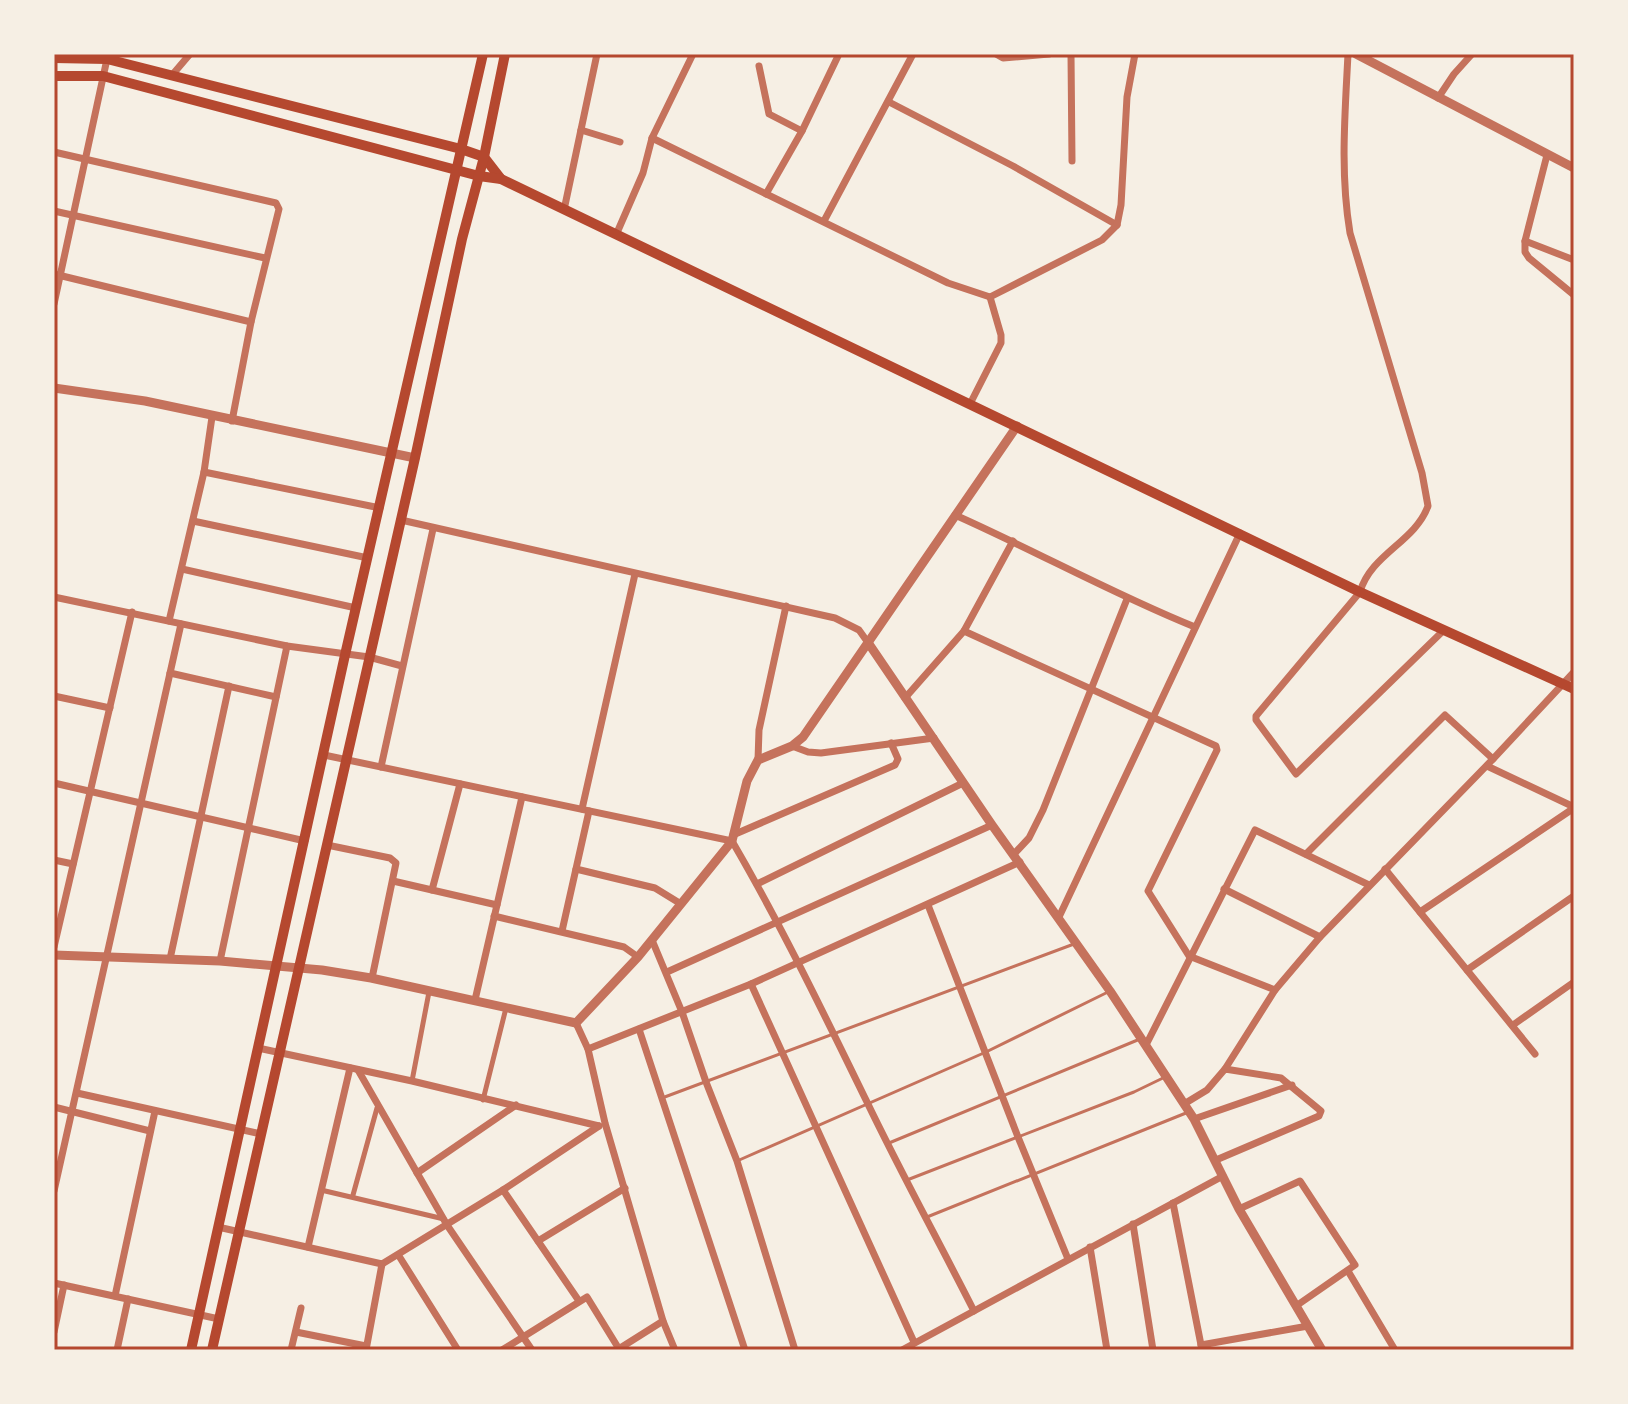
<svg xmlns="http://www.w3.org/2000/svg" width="1628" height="1404" font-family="Montserrat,sans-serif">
	<rect width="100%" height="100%" fill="#f6efe4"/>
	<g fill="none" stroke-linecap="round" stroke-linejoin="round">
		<!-- service -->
		<g stroke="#c5725c" stroke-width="3">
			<polyline points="662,1098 1074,944"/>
			<polyline points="889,1143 1140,1039"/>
			<polyline points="737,1161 986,1052 1108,992"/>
			<polyline points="907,1180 1134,1092 1163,1078"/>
			<polyline points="927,1217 1186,1113"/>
		</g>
		<!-- pedestrian -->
		<g stroke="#c5725c" stroke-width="5">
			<polyline points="412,1081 429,992"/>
			<polyline points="483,1100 506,1008"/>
			<polyline points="321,1190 444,1219"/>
			<polyline points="353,1195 377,1108"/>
		</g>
		<!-- minor -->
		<g stroke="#c5725c" stroke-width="7">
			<polyline points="996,54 1003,58 1049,54"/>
			<polyline points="1071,54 1072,161"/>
			<path d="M1348 54C1345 114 1340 173 1350 233L1422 473 1428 506C1415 542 1371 554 1360 592L1256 716V720L1296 774 1444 630"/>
			<polyline points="759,66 769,114 802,131"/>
			<polyline points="173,74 190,54"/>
			<polyline points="1438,98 1454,74 1472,54"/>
			<polyline points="889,102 1013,166 1117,225"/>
			<polyline points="581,130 620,142"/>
			<polyline points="652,138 948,283 990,297 1102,240 1117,225 1121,205 1127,97 1135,54"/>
			<polyline points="54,152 276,203 279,209 251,322 232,421"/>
			<polyline points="1547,155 1525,241 1525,252 1529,258 1574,295"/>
			<polyline points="766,194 802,131 839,54"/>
			<polyline points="564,210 597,54"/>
			<polyline points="54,211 265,258"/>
			<polyline points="824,221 913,54"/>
			<polyline points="616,235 643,173 652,138 693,54"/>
			<polyline points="1525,241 1574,260"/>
			<polyline points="54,274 251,322"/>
			<polyline points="54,304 107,59"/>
			<polyline points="970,404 1001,343 1001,335 990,297"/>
			<polyline points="204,472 380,508"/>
			<path d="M955 515C1036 551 1113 594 1195 627"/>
			<polyline points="401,520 835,618 859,630 869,644"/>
			<polyline points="193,521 368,558"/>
			<polyline points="182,569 356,608"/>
			<polyline points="54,597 287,646 369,657 402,666"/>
			<polyline points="169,621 204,472 212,417"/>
			<polyline points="964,631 1216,746 1217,750 1148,891 1189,956 1275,990"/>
			<polyline points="170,673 276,697"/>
			<polyline points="54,696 110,708"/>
			<polyline points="905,698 964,631 1013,541"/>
			<polyline points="792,746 808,752 821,753 934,738"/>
			<path d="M324 755 732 841C781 925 823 1012 866 1100 900 1171 938 1240 974 1311"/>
			<polyline points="758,760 759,730 786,606"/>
			<polyline points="1487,766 1574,807"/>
			<polyline points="381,767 433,529"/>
			<polyline points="54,783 305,841"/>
			<polyline points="582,809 635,574"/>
			<polyline points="733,835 895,765 898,759 891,743"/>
			<polyline points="327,845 390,858 396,863 372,978"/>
			<polyline points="1014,854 1029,838 1043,810 1127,599"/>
			<polyline points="1306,854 1445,715 1493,759"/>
			<polyline points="54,860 73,864"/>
			<polyline points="576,869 655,888 681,904"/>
			<polyline points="1385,869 1535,1054"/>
			<polyline points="393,881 497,905"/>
			<polyline points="757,884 963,783"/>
			<polyline points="1224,889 1320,937"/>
			<polyline points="432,890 460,784"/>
			<polyline points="928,905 1018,1137 1068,1259"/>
			<polyline points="1420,912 1574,808"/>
			<polyline points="494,916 624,947 638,957"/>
			<polyline points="1059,917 1240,533"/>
			<polyline points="562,931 589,811"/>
			<polyline points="652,940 682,1012 706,1082 737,1161 795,1350"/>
			<polyline points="54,947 132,612"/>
			<polyline points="170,959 229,686"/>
			<polyline points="220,961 287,646"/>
			<polyline points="1467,970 1574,896"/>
			<polyline points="667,972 992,825"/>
			<polyline points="751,984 914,1342"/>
			<polyline points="475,1000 522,797"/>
			<polyline points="576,1023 588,1049 605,1123 663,1321 675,1350"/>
			<polyline points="1513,1025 1574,982"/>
			<polyline points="639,1029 745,1350"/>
			<polyline points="1146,1045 1255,830 1369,885"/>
			<polyline points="258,1048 412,1081 599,1126"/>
			<polyline points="588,1049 751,984 1020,862"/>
			<polyline points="1225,1069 1275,990 1320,937 1493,759 1574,672"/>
			<polyline points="358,1070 447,1225 532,1350"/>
			<polyline points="77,1093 261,1134"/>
			<polyline points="1184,1104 1207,1090 1225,1069 1281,1078 1321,1111 1319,1116 1216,1160"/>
			<polyline points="54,1107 150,1131"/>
			<polyline points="1194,1119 1292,1085"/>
			<polyline points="417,1173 516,1105"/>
			<polyline points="503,1190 579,1301"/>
			<polyline points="54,1191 181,624"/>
			<polyline points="1173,1203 1202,1350"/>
			<polyline points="1239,1209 1300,1181 1355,1265 1296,1306"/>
			<polyline points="1133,1224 1153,1350"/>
			<polyline points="218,1227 382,1264"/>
			<polyline points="538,1241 625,1188"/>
			<polyline points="308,1247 350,1068"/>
			<polyline points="1090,1247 1107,1350"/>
			<polyline points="399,1256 458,1350"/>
			<polyline points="382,1264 503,1190 599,1126"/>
			<polyline points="1348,1271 1395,1350"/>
			<polyline points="54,1283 219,1319"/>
			<polyline points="115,1296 155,1111"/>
			<polyline points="54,1332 64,1285"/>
			<polyline points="296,1332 366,1346"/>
			<polyline points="1201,1345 1308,1326"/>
			<polyline points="117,1350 128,1299"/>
			<polyline points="291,1350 301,1308"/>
			<polyline points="366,1350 382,1264"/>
			<polyline points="502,1350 587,1297 619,1349"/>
			<polyline points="617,1350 663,1321"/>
			<polyline points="902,1350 1223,1176"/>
		</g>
		<!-- tertiary -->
		<g stroke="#c5725c" stroke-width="9">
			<polyline points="1356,54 1574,168"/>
			<polyline points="54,388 145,401 415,458"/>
			<polyline points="869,644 992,825 1110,991 1194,1119 1239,1209 1322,1350"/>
			<polyline points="54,955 220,961 322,970 371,978 576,1023 638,957 732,841 747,781 758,760 792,746 803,737 1017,426"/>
		</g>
		<!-- secondary -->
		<g stroke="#b5482f" stroke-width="10">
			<polyline points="54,58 107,59 461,149 484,157 501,179"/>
			<polyline points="54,76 103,76 479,176 501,179 1360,592 1574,689"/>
			<polyline points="191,1350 345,655 483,54"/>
			<polyline points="212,1350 415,458 462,239 484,157 505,54"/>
		</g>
	</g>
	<!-- border -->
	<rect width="1628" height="1404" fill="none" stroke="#f6efe4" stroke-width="112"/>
	<rect x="56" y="56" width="1516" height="1292" fill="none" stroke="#b5482f" stroke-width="3"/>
</svg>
